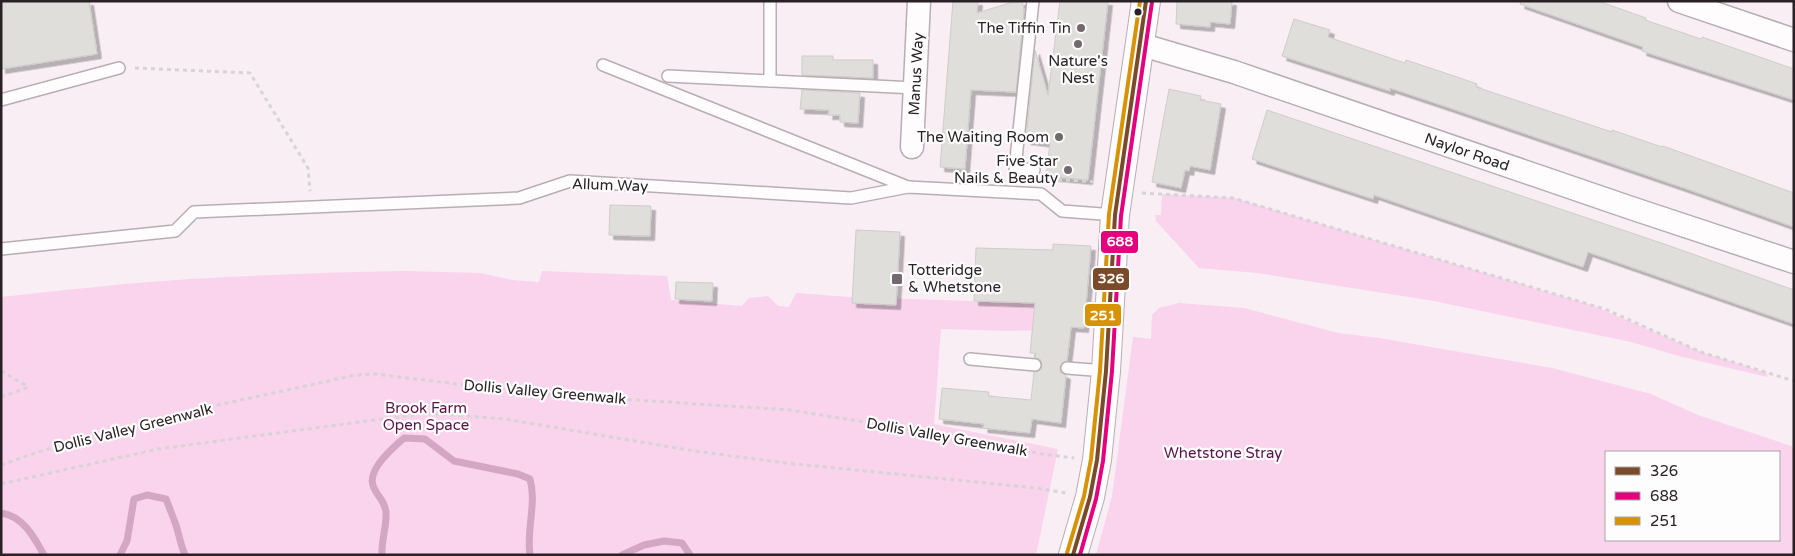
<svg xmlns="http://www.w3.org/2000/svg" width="1795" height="556" font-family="'Varela Round',sans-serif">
	<defs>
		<filter id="shadow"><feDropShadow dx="4.5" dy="4.5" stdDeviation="0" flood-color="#0004"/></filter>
	</defs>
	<rect width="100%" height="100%" fill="#f8eef4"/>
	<!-- green -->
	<g fill="#fad3ec" fill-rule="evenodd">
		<polygon points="1162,194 1234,198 1594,306 1701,352 1767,373 1767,377 1679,356 1631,342 1434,301 1257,273 1199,268 1156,221 1155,215 1161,215"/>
		<path d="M405 271 480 273 512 280 539 282 542 271 667 276 671 300 742 306 749 298 768 296 778 306 789 307 796 293 850 297 1059 304 1056 330 1007 331 941 329 934 424 1058 449 1036 555H1V297C65 290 128 283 191 279 263 275 334 272 405 271Z"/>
		<path d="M1179 303 1244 308 1338 333 1379 338 1552 368 1651 394 1698 415 1794 447V555H1096L1112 496 1133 337 1151 339 1152 315 1159 308ZM1606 452H1779V540H1606Z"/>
	</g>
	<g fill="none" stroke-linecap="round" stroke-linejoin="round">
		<!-- stream -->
		<g stroke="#d3a7c4" stroke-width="7">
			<path d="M1 513C23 516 34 537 44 555"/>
			<polyline points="120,555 127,541 134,499 147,495 166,499 176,525 182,547 185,555"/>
			<path d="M382 555C381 541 387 526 386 512 384 499 379 499 374 488 365 471 392 449 404 438L425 439 454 461 518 474 530 479C537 503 526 530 530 555"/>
			<polyline points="622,555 644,545 664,541 682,543 690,555"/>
		</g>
	</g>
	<!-- building -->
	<g fill="#dfdedb" stroke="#cfcccb" filter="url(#shadow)">
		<polygon points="1,1 89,1 97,54 1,69"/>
		<polygon points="953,1 978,1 977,13 1016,1 1022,1 1024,10 1016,92 971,90 965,169 940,167"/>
		<polygon points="1060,1 1108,1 1088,180 1046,176 1050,143 1026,140 1035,50 1048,95"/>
		<polygon points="1177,1 1232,1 1230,24 1210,22 1210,27 1176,24"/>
		<polygon points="1521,1 1598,1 1646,18 1645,20 1701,39 1702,37 1794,69 1794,100 1642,51 1643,47 1520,4"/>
		<polygon points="1294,19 1330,30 1328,37 1405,63 1406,60 1460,78 1477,84 1476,87 1612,132 1612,130 1662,147 1663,146 1794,193 1794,227 1690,190 1450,108 1390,88 1390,91 1282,56"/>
		<polygon points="802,56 833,56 833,60 873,60 873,78 802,75"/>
		<polygon points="1169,89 1201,96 1200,100 1221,104 1210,170 1190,166 1189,171 1185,170 1181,188 1152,182"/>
		<polygon points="802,90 860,93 858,123 840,122 840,115 828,115 829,110 800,109"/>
		<polygon points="1267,110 1667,245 1794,290 1794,324 1588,252 1583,267 1374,195 1373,199 1252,159"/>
		<polygon points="610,205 651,206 650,236 609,235"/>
		<polygon points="856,230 900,232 896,305 852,303"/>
		<polygon points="1053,244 1091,246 1084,328 1071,327 1067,361 1063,362 1060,367 1060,372 1066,375 1061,423 1032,419 1030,433 983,428 984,424 939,419 942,388 989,392 988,396 1031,400 1034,372 1041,370 1042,365 1040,359 1035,358 1036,353 1030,353 1035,303 974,301 976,248 1053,250"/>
		<polygon points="676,282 713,283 712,301 675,299"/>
	</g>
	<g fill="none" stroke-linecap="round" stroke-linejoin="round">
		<defs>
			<g id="lane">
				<polyline points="770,1 770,81"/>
				<polyline points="1033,1 1015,168 1034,170"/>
				<polyline points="603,65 908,187"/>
				<polyline points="668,76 915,88"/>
				<polyline points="1,100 119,68"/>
				<polyline points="1,249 175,231 194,212 519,198 570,181 851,198 908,187 1041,194 1062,211 1115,215"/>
				<polyline points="970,359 1035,365"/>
				<polyline points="1067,368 1106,371"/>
			</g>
			<g id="street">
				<polyline points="1679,1 1794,40"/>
				<polyline points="1139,44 1234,72 1631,208 1794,262"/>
				<polyline points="912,147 919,1"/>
			</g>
			<polyline id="primary" points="1073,555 1090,497 1097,460 1106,371 1115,215 1146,1"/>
		</defs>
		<!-- lane casing -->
		<use href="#lane" stroke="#b7aeb4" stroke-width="14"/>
		<!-- street casing -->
		<use href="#street" stroke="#b7aeb4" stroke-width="25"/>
		<!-- primary casing -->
		<use href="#primary" stroke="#b7aeb4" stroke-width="30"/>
		<!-- path -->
		<g stroke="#d7d4d5" stroke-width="3" stroke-dasharray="4 4" stroke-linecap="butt">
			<polyline points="135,68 250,73 308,168 310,191"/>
			<polyline points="1050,179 1096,182"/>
			<polyline points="1142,193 1233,198 1605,309 1701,352 1794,381"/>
			<polyline points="1,371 29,387"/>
			<polyline points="1,397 29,387"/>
			<path d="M1 465C115 423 237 402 355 375L376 374 528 393 790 410 963 438 1042 454 1074 458"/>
			<polyline points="1,484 158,449 427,413 505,419 694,451 786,463 1036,488 1066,493"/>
		</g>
		<!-- lane -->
		<use href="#lane" stroke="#fefcfd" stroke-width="11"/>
		<!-- street -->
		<use href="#street" stroke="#fefcfd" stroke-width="22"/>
		<!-- primary -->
		<use href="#primary" stroke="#fefcfd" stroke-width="28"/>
		<defs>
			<polyline id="bus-1" points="1073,555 1090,497 1097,460 1106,371 1115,215 1146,1"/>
			<polyline id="bus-2" points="1080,555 1096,499 1103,461 1112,371 1121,216 1152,2"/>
			<polyline id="bus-3" points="1067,553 1084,496 1091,459 1100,371 1109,214 1140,1"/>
		</defs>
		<!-- bus-1 casing -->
		<use href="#bus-1" stroke="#fdfdfd" stroke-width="8"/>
		<!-- bus-2 casing -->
		<use href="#bus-2" stroke="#fdfdfd" stroke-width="8"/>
		<!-- bus-3 casing -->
		<use href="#bus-3" stroke="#fdfdfd" stroke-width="8"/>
		<!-- bus-1 -->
		<use href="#bus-1" stroke="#7a4b2a" stroke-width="4"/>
		<!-- bus-2 -->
		<use href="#bus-2" stroke="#e5007d" stroke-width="4"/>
		<!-- bus-3 -->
		<use href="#bus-3" stroke="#d89206" stroke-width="4"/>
	</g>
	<!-- markers -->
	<circle fill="#2a2127" stroke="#fdfdfd" stroke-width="2" cx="1138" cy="12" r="4.5"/>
	<g fill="#72696f" stroke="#fdfdfd" stroke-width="2">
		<circle cx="1081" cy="28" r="5"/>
		<circle cx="1078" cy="44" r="5"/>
		<circle cx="1059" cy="137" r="5"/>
		<circle cx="1068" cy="170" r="5"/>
		<rect x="891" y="273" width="12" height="12" rx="2.5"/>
	</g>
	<g text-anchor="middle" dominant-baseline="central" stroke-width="4.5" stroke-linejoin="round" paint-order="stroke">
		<!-- poi labels -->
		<g font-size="15" fill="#2a2127" stroke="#fdfdfd" text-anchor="end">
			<text x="1071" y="28">The Tiffin Tin</text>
			<text x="1078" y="61" text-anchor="middle">Nature's<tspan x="1078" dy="17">Nest</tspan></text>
			<text x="1049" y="137">The Waiting Room</text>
			<text x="1058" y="161">Five Star<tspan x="1058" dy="17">Nails &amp; Beauty</tspan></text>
			<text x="908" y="270" text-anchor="start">Totteridge<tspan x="908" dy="17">&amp; Whetstone</tspan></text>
		</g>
		<!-- street labels -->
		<g font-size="15" fill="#2a2127" stroke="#fdfdfd">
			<text transform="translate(916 74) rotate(-87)">Manus Way</text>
			<text transform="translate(1467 152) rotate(19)">Naylor Road</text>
			<text transform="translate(610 185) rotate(2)">Allum Way</text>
			<text transform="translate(545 392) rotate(5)">Dollis Valley Greenwalk</text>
			<text transform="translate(133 428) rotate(-14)">Dollis Valley Greenwalk</text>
			<text transform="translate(947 437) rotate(10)">Dollis Valley Greenwalk</text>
		</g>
		<!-- park labels -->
		<g font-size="15" fill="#591348" stroke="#fdfdfd">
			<text x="426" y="408">Brook Farm<tspan x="426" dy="17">Open Space</tspan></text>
			<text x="1223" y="453">Whetstone Stray</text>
		</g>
	</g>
	<g stroke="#fdfdfd" stroke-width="2">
		<rect x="1100" y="230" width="39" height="24" rx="5" fill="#e5007d"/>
		<rect x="1092" y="267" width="38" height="24" rx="5" fill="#7a4b2a"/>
		<rect x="1084" y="303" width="38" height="24" rx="5" fill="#d89206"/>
	</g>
	<g font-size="14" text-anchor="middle" font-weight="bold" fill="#fff">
		<text x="1120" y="246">688</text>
		<text x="1111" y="283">326</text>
		<text x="1103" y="320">251</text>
	</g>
	<!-- border -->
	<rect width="1795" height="556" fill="none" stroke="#2a2127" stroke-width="5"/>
	<!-- legend -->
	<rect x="1605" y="451" width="175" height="90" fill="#fdfdfd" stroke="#a9a5a7"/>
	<rect x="1615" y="467" width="25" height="8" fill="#7a4b2a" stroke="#a9a5a7"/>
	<text x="1650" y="476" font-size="15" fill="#2a2127">326</text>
	<rect x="1615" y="492" width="25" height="8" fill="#e5007d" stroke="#a9a5a7"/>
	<text x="1650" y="501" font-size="15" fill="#2a2127">688</text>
	<rect x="1615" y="517" width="25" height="8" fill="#d89206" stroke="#a9a5a7"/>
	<text x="1650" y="526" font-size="15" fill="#2a2127">251</text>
</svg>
